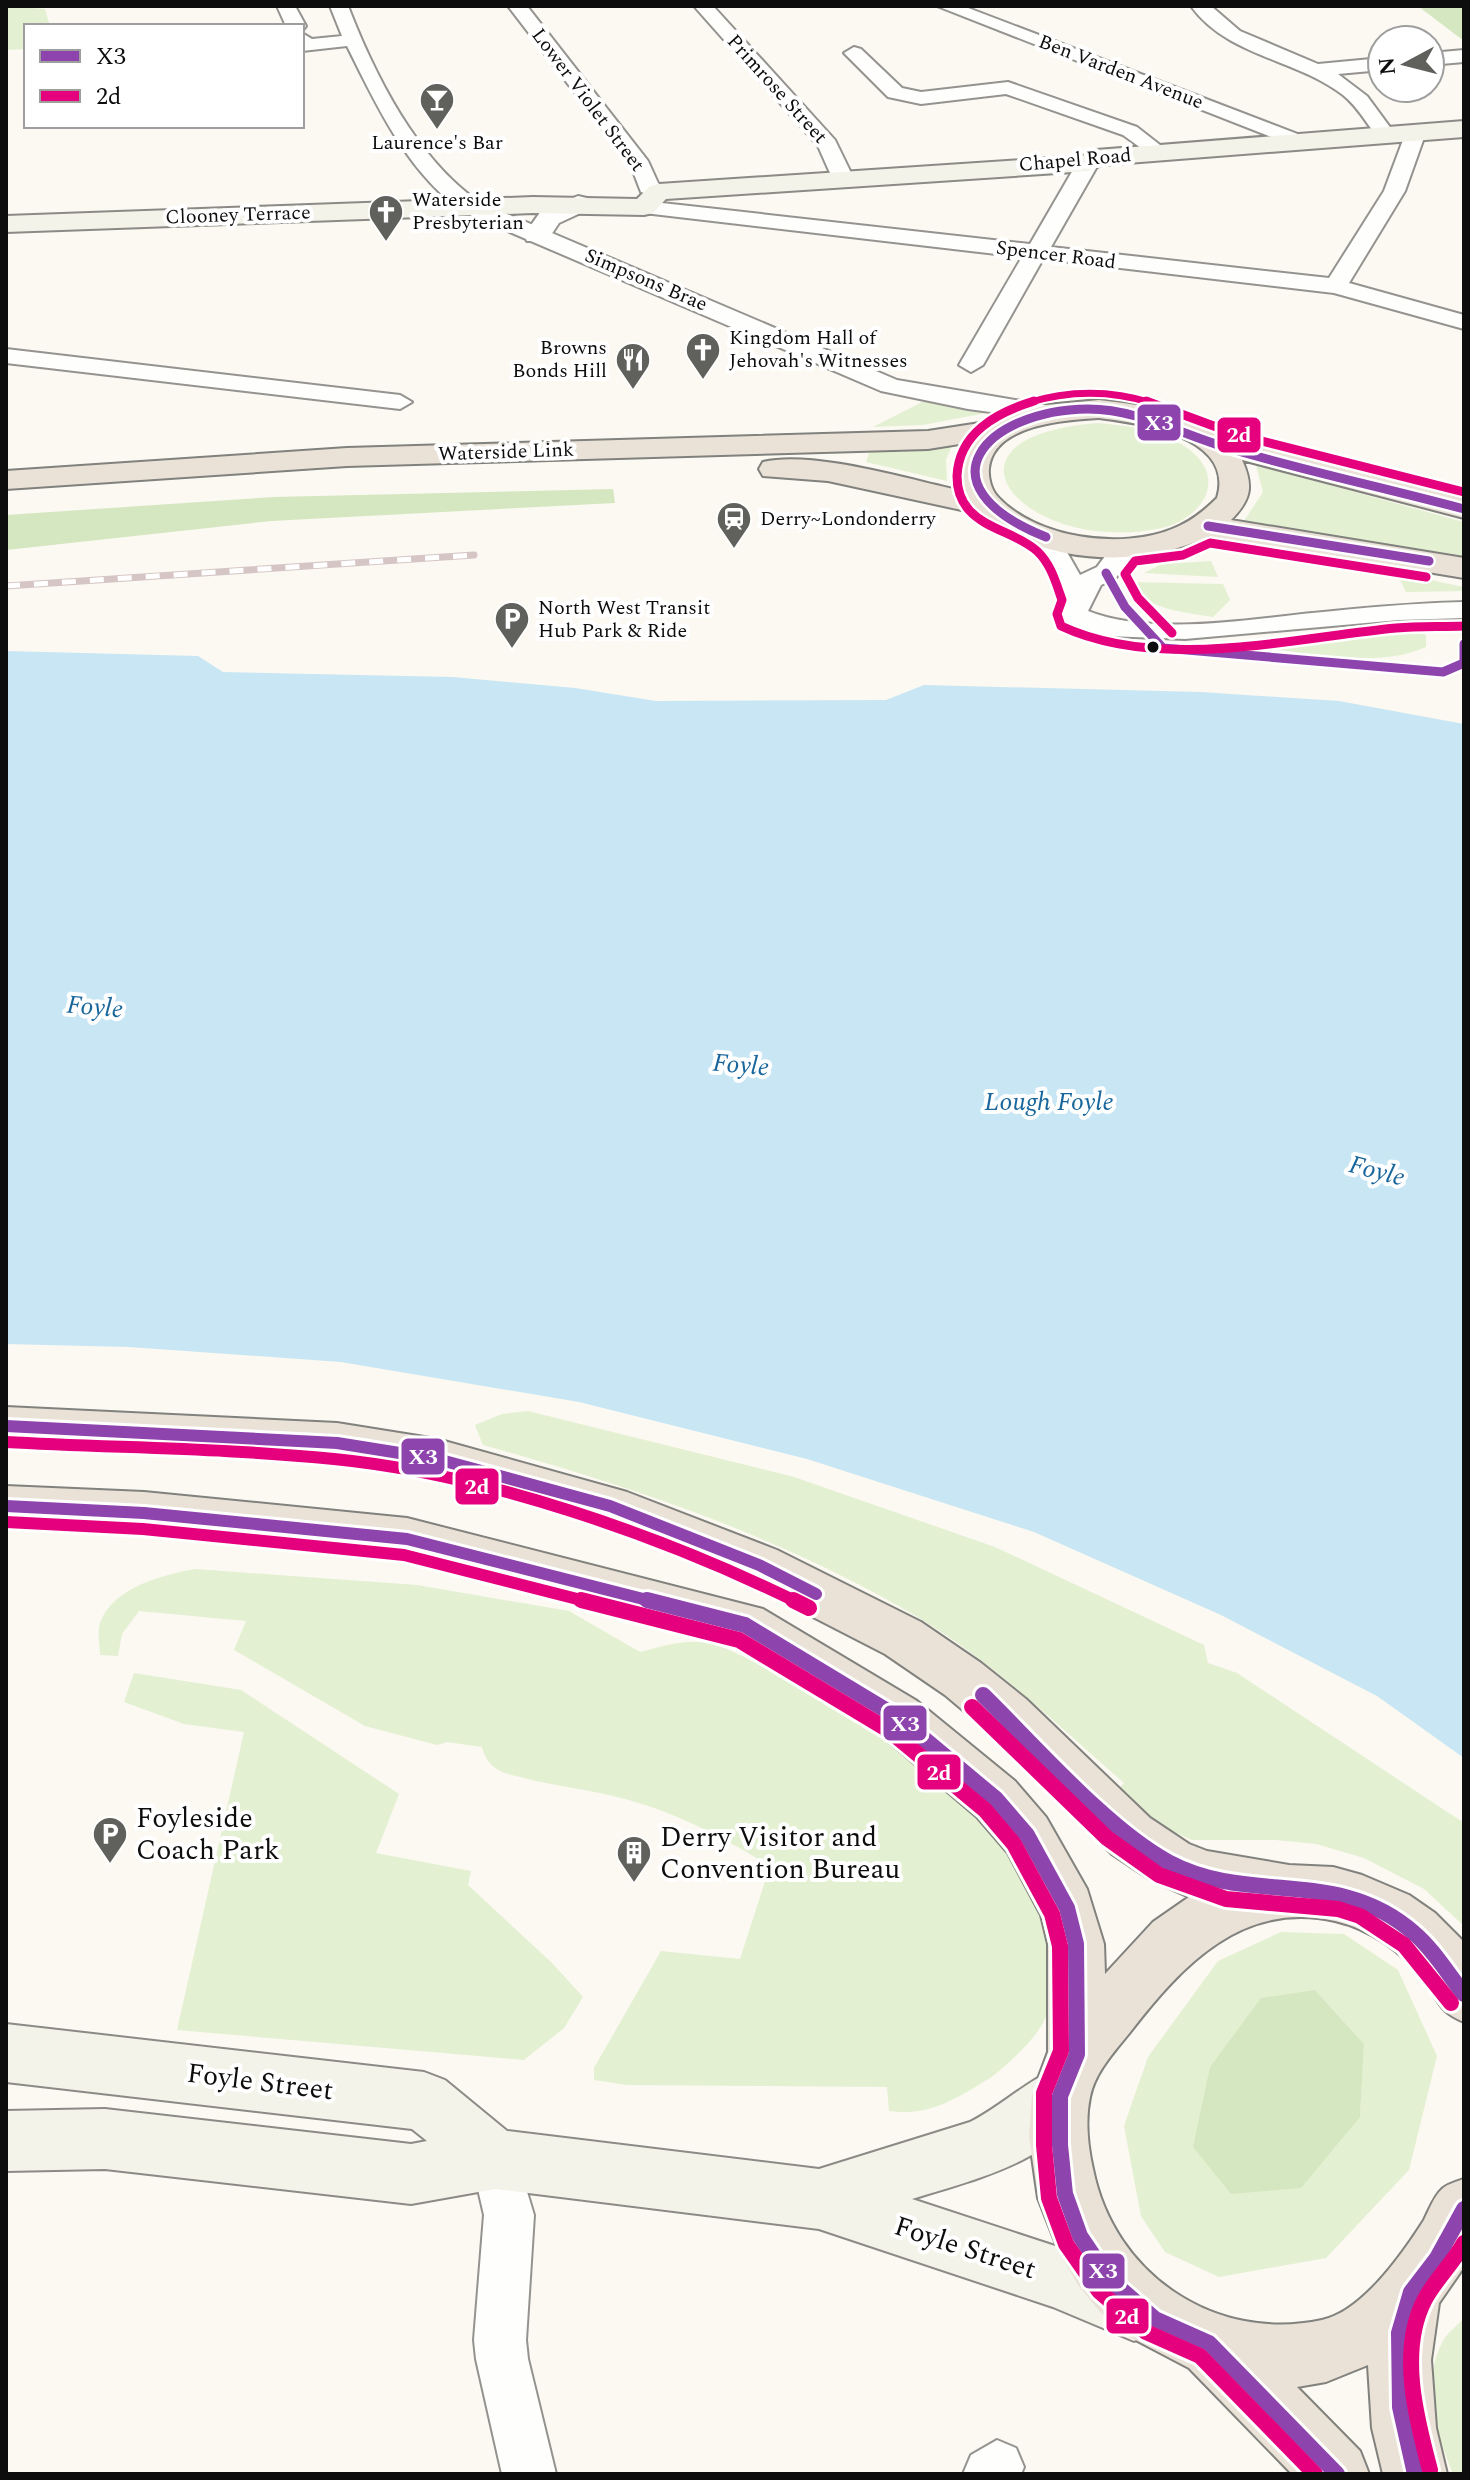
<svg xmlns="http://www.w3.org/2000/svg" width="1470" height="2480" font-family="Spectral,serif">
	<rect width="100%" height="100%" fill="#fbf9f1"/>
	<!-- green -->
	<g fill="#e4f0d2" fill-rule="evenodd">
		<polygon points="6,6 45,9 50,26 26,26 26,49 6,50"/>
		<polygon points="932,397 991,412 923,425 873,427"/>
		<path d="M1098 423C1129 426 1164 430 1190 450 1230 482 1198 522 1157 529 1024 554 921 437 1098 423Z"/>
		<polygon points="953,443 946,460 947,481 866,462 870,450"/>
		<polygon points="1256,465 1464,522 1464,558 1244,521 1263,492"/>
		<polygon points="1211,561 1218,577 1144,573 1162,564"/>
		<polygon points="1397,573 1464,587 1464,591 1406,592"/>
		<path d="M1129 582 1223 584 1230 600 1213 617C1183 612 1146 610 1129 582Z"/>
		<path d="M1421 626 1426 636V647C1377 669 1310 652 1258 648L1257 643Z"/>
		<path d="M528 1411 794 1477 995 1547 1204 1645 1208 1663 1237 1673 1464 1823V1926L1424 1889 1364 1858 1316 1844 1276 1840H1192L1156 1824 1116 1792 1124 1783C1058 1725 992 1661 916 1616 780 1536 633 1487 483 1445L475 1425 502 1414Z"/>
		<path d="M195 1569 417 1585 569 1611 640 1652C666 1645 690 1637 717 1645 732 1650 747 1659 761 1665 871 1715 1064 1848 1049 1986 1048 1996 1049 2007 1046 2016 1041 2034 1005 2068 990 2078 957 2098 929 2117 889 2111L887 2087 627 2085 594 2080V2068L661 1951 740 1959 770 1866C724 1838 678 1813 625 1799 589 1789 552 1786 516 1776 498 1772 487 1766 482 1747L447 1742 437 1745 365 1726 234 1650 246 1621 139 1611 122 1634 118 1656 100 1655C100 1646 97 1632 100 1623 113 1587 163 1575 195 1569Z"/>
		<polygon points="134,1673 241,1690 399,1794 376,1853 471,1871 468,1885 552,1963 583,1997 564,2028 524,2060 177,2030 244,1732 184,1724 124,1702"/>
		<path d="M1281 1932 1344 1934 1398 1970 1437 2056 1409 2170 1326 2258 1219 2277 1165 2252 1141 2216 1124 2126 1148 2057 1218 1961ZM1315 1990 1364 2044 1360 2117Z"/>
		<path d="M1464 2318V2474H1453C1437 2433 1420 2383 1443 2341 1447 2333 1458 2325 1464 2318Z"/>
	</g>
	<!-- forest -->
	<g fill="#d5e7c0">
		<polygon points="1418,6 1464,6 1464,41"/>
		<polygon points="613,489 615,503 271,521 6,550 6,515 274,497"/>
		<polygon points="1315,1990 1364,2044 1360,2117 1301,2188 1231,2194 1193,2147 1210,2067 1261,1998"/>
	</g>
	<!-- water -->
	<polygon fill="#c9e6f4" points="6,651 198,656 223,672 453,677 575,688 656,701 886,700 924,685 1201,692 1339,701 1464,724 1464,1758 1377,1696 1221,1615 1034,1532 807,1459 579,1402 341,1362 129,1347 6,1344"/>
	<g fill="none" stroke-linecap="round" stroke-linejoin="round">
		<defs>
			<g id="minor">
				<polygon points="277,6 295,6 306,26 303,30 302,26 286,26"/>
				<path d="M330 6H348C375 76 417 159 479 202L897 380 1051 406 1063 413 1051 420 968 409 881 391 463 212C406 170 378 108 347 46L302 51V33L312 39 342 36Z"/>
				<polygon points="508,6 527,6 648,161 658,183 670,192 667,197 659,198 641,192 631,166"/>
				<polygon points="694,6 713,6 835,140 853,177 850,182 834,182 818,146"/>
				<polygon points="937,6 963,6 1303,136 1306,140 1296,146 1289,144"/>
				<path d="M1191 6H1211L1240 31 1318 64 1382 58V70L1338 74 1367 96 1395 134 1392 138H1378C1367 124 1358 107 1343 95 1295 58 1228 57 1191 6Z"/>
				<polygon points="854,47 861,49 902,88 921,92 1008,82 1137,127 1169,152 1166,156 1152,156 1123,135 1006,94 921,104 888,97 844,53"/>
				<polygon points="1464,50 1464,62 1430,65 1430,53"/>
				<polygon points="1416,126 1426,132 1405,191 1349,283 1464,315 1464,329 1334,293 1043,259 983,365 971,372 959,365 1022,257 644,213 633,207 644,201 1030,244 1077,163 1088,157 1099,163 1051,247 1329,278 1384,191 1406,132"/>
				<polygon points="6,349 400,395 412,402 400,409 6,363"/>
				<path d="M1046 529 1055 531 1080 575 1097 567 1117 540H1135L1139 546 1115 579 1101 585 1088 611C1152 636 1245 620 1312 613 1363 608 1413 603 1464 602V618L1399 620 1185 639 1107 636 1063 621 1059 615 1067 600 1033 537Z"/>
				<polygon points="495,2135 512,2142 534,2215 526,2340 528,2359 556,2474 502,2474 476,2359 474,2340 484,2215 471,2159 478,2142"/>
				<polygon points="997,2440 1016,2448 1024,2467 1021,2474 963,2474 971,2455"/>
			</g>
			<polygon id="tertiary" points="578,196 587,198 591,204 587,210 559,223 547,241 527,241 524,235 541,211"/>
			<g id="secondary">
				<polygon points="1464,121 1464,137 1102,165 1088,171 666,199 653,213 644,215 533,213 6,232 6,216 533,197 637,199 650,186 659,184 1082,156 1096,150"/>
				<path d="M6 2024 424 2072 445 2080 507 2131 819 2169 970 2122C1002 2106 1027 2080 1060 2067L1081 2075 1089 2096C1063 2160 972 2180 912 2199L1055 2246 1156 2288 1165 2310 1156 2332 1134 2341 1053 2307 819 2229 495 2189 411 2204 105 2169 6 2171V2111L105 2109 411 2144 427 2141 412 2129 6 2082Z"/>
			</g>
			<g id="trunk">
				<path d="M1099 400C1142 405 1187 411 1223 437L1464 499V518L1242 460C1254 486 1251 500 1231 520L1464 558V578L1209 536C1139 570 1040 564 980 514L828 481 763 476 759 469 763 462C814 450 910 480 963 491L959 465 972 442 928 449 347 466 6 489V471L347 448 928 431 999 420 1046 405ZM1099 418C1139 423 1236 436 1217 498 1203 512 1190 522 1172 529 1120 550 1036 538 998 497 991 490 988 477 989 468 994 424 1066 420 1099 418Z"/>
				<path d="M6 1407 337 1423 437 1439 627 1492 777 1550 921 1622 981 1663 1026 1699 1150 1818 1189 1844 1207 1851 1289 1865 1333 1867 1362 1875 1409 1895 1435 1913 1464 1942V2022C1438 2011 1440 2002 1424 1981 1403 1952 1370 1929 1335 1921 1243 1900 1182 1965 1131 2031 1115 2051 1095 2072 1090 2097 1085 2120 1088 2147 1093 2169 1114 2275 1216 2343 1322 2320 1363 2311 1403 2253 1424 2220 1429 2210 1434 2196 1442 2189 1447 2184 1458 2181 1464 2179V2267L1439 2303 1431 2360 1436 2428 1447 2474H1383L1372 2428 1368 2365 1326 2382 1297 2387 1360 2451 1369 2474H1292L1189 2368 1128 2336 1101 2313 1078 2285 1060 2254 1038 2198 1029 2136 1032 2095 1048 2052V1944L1041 1915 1008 1853 977 1817 881 1735 732 1644 407 1560 144 1534 6 1526V1486L144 1492 407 1518 763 1609 917 1701 1015 1781 1046 1817 1087 1889 1104 1944 1105 1974 1153 1922 1189 1897 1151 1880 1112 1854 990 1733 945 1695 885 1654 741 1580 603 1525 437 1479 337 1463 6 1445Z"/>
			</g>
		</defs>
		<!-- minor casing -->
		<use href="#minor" stroke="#949390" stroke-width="4"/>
		<!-- tertiary casing -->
		<use href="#tertiary" stroke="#949390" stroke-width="4"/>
		<!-- secondary casing -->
		<use href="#secondary" stroke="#8b8a86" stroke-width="4"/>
		<!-- trunk casing -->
		<use href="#trunk" stroke="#81817d" stroke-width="4"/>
		<!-- minor -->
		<use href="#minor" fill="#fefefd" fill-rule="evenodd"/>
		<!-- tertiary -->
		<use href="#tertiary" fill="#fefefd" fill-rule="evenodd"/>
		<!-- secondary -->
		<use href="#secondary" fill="#f4f3e9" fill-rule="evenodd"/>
		<!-- trunk -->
		<use href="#trunk" fill="#eae2d7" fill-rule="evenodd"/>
		<defs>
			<polyline id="rail" points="6,586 474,555"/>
		</defs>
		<!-- rail casing -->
		<use href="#rail" stroke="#d6c5c5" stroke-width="7"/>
		<!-- rail -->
		<use href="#rail" stroke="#fff" stroke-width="5" stroke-dasharray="14" stroke-linecap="butt"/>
		<defs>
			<g id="bus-1-far2">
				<polyline points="1208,526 1429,561"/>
				<path d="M1046 537C916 485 986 410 1088 409 1138 409 1180 434 1228 448 1305 471 1386 488 1464 509"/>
				<polyline points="1106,573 1125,607 1163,648 1443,672 1464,663 1464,644"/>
			</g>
			<g id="bus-1-far1">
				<polyline points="6,1426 337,1443 437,1459 610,1506 759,1565 816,1594"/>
				<polyline points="6,1506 144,1513 407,1539 655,1602"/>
			</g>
			<g id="bus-1">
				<polyline points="647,1600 745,1625 899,1718 996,1799 1027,1835 1067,1908 1076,1944 1077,2054 1060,2096 1060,2145 1065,2194 1080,2236 1109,2279 1155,2319 1209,2343 1337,2474"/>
				<path d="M983 1695C1034 1745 1107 1829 1168 1862 1250 1906 1338 1866 1414 1933 1433 1949 1448 1974 1464 1994"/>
				<polyline points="1415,2474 1400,2407 1399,2333 1411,2292 1437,2258 1464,2209"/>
			</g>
			<path id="bus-2-far3" d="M1027 403C1069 390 1111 390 1152 403"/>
			<g id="bus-2-far2">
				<path d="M1034 401C996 413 959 433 957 476 957 488 961 501 969 510 987 530 1017 533 1037 551 1051 564 1056 583 1062 600L1057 614 1061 626C1159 672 1292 638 1396 628 1419 626 1441 627 1464 626"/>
				<polyline points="1146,401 1238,435 1464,492"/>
				<polyline points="1172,633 1138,598 1125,574 1135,561 1183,555 1210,543 1426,577"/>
			</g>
			<g id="bus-2-far1">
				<path d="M6 1442C115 1448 225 1448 334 1459 486 1474 660 1535 797 1602"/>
				<polyline points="6,1522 143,1529 404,1555 589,1602"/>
			</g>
			<g id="bus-2">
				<polyline points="581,1600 739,1640 890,1731 985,1810 1014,1844 1052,1914 1060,1946 1061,2051 1044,2093 1044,2145 1049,2198 1066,2244 1099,2291 1146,2332 1200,2356 1315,2474"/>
				<polyline points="793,1600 809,1608"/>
				<polyline points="972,1707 1107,1838 1159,1875 1226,1899 1338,1909 1360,1916 1404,1945 1451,2003"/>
				<path d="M1430 2470C1416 2418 1398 2350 1425 2299 1436 2279 1453 2263 1464 2243"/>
			</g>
		</defs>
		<!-- bus-1-far2 casing -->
		<use href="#bus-1-far2" stroke="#fff" stroke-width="14"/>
		<!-- bus-1-far1 casing -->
		<use href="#bus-1-far1" stroke="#fff" stroke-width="18"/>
		<!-- bus-1 casing -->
		<use href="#bus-1" stroke="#fff" stroke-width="22"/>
		<!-- bus-2-far3 casing -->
		<use href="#bus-2-far3" stroke="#fff" stroke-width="11"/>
		<!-- bus-2-far2 casing -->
		<use href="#bus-2-far2" stroke="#fff" stroke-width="14"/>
		<!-- bus-2-far1 casing -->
		<use href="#bus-2-far1" stroke="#fff" stroke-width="18"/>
		<!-- bus-2 casing -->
		<use href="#bus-2" stroke="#fff" stroke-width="22"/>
		<!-- bus-1-far2 -->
		<use href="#bus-1-far2" stroke="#8e44ad" stroke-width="9"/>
		<!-- bus-1-far1 -->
		<use href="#bus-1-far1" stroke="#8e44ad" stroke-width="12"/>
		<!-- bus-1 -->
		<use href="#bus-1" stroke="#8e44ad" stroke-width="16"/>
		<!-- bus-2-far3 -->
		<use href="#bus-2-far3" stroke="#e5007d" stroke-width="7"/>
		<!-- bus-2-far2 -->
		<use href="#bus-2-far2" stroke="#e5007d" stroke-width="9"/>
		<!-- bus-2-far1 -->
		<use href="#bus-2-far1" stroke="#e5007d" stroke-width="12"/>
		<!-- bus-2 -->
		<use href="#bus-2" stroke="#e5007d" stroke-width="16"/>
	</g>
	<!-- icons -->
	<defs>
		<symbol id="bar-pin" viewBox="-11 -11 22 30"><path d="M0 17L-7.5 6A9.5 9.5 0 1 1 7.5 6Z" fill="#60605d" stroke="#fff"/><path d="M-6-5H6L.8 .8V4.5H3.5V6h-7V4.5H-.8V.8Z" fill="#fff"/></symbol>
		<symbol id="church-pin" viewBox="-11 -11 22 30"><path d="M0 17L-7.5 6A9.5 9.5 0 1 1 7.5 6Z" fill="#60605d" stroke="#fff"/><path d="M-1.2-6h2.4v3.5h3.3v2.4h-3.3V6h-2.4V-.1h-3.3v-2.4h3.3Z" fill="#fff"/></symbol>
		<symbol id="restaurant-pin" viewBox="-11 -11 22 30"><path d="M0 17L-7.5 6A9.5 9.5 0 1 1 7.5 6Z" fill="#60605d" stroke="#fff"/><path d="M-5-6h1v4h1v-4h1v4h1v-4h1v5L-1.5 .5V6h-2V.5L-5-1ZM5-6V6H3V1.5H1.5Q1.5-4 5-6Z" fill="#fff"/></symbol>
		<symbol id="station-pin" viewBox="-11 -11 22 30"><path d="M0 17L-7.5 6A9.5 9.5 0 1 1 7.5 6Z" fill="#60605d" stroke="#fff"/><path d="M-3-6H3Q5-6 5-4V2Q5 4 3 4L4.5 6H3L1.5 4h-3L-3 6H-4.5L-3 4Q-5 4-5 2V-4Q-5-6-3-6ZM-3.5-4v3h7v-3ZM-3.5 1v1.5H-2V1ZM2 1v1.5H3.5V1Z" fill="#fff"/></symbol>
		<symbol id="parking-pin" viewBox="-11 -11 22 30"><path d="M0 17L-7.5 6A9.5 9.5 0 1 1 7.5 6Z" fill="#60605d" stroke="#fff"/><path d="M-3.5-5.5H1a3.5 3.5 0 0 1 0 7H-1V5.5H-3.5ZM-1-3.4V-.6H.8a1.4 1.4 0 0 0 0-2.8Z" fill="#fff"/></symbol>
		<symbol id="building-pin" viewBox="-11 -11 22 30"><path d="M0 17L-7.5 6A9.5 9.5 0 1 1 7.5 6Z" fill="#60605d" stroke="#fff"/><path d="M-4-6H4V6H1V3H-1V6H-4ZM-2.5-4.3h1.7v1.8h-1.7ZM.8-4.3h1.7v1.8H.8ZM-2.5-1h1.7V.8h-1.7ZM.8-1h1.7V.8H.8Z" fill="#fff"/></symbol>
	</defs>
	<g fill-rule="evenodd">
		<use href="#bar-pin" x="417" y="80" width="40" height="54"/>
		<use href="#church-pin" x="366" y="192" width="40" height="54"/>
		<use href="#church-pin" x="683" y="330" width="40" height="54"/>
		<use href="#restaurant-pin" x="613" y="340" width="40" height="54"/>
		<use href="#station-pin" x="714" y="499" width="40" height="54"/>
		<use href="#parking-pin" x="492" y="599" width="40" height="54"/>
		<use href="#parking-pin" x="90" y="1814" width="40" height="54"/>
		<use href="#building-pin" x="614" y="1833" width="40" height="54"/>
	</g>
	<!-- markers -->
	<circle fill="#0d0d0d" stroke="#fff" stroke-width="3" cx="1153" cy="647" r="7"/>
	<g text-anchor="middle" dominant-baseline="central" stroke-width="8" stroke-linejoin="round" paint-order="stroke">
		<!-- far-street labels -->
		<g font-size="20" fill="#0d0d0d" stroke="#fff">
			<text transform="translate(1121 72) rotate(21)">Ben Varden Avenue</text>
			<text transform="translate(777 89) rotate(48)">Primrose Street</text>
			<text transform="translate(588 100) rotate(53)">Lower Violet Street</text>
			<text transform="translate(1075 160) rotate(-5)">Chapel Road</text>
			<text transform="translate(238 215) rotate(-2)">Clooney Terrace</text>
			<text transform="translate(1056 255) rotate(7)">Spencer Road</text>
			<text transform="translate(646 280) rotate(23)">Simpsons Brae</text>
			<text transform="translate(506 452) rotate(-2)">Waterside Link</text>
		</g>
		<!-- far-poi labels -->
		<g font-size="20" fill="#0d0d0d" stroke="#fff" text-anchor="start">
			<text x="437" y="143" text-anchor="middle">Laurence's Bar</text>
			<text x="412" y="200">Waterside<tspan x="412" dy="23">Presbyterian</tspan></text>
			<text x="729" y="338">Kingdom Hall of<tspan x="729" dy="23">Jehovah's Witnesses</tspan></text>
			<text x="607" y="348" text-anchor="end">Browns<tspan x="607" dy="23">Bonds Hill</tspan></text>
			<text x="760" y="519">Derry~Londonderry</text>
			<text x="538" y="608">North West Transit<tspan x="538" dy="23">Hub Park &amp; Ride</tspan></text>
		</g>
		<!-- water labels -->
		<g font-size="26" font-style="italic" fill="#19669c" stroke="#fff">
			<text transform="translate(95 1007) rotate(5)">Foyle</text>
			<text transform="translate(741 1065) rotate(5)">Foyle</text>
			<text x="1049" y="1102">Lough Foyle</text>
			<text transform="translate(1377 1171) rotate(15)">Foyle</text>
		</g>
		<!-- near-poi labels -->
		<g font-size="28" fill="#0d0d0d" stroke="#fff" text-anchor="start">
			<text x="136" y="1818">Foyleside<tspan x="136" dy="32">Coach Park</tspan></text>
			<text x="660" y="1837">Derry Visitor and<tspan x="660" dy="32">Convention Bureau</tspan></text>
		</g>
		<!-- near-street labels -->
		<g font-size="28" fill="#0d0d0d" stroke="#fff">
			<text transform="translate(260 2082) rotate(7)">Foyle Street</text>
			<text transform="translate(965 2248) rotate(18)">Foyle Street</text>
		</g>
	</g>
	<g stroke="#fff" stroke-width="3">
		<rect x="1136" y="403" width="46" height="39" rx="8" fill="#8e44ad"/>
		<rect x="1216" y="416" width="46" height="38" rx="8" fill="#e5007d"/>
		<rect x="400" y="1437" width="46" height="39" rx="8" fill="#8e44ad"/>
		<rect x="454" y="1467" width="46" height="39" rx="8" fill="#e5007d"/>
		<rect x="882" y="1704" width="46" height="38" rx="8" fill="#8e44ad"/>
		<rect x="916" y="1753" width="46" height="38" rx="8" fill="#e5007d"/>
		<rect x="1081" y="2252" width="45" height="38" rx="8" fill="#8e44ad"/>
		<rect x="1105" y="2297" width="45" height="38" rx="8" fill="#e5007d"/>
	</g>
	<g font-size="22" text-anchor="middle" font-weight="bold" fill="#fff">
		<text x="1159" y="430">X3</text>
		<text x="1239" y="442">2d</text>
		<text x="423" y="1464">X3</text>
		<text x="477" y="1494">2d</text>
		<text x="905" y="1731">X3</text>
		<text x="939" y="1780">2d</text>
		<text x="1103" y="2278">X3</text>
		<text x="1127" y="2324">2d</text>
	</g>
	<!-- border -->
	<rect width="1470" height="2480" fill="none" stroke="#0d0d0d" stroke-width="16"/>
	<!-- legend -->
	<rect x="24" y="24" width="280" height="104" fill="#ffffff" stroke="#9e9e9e" stroke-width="2"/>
	<rect x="40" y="50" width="40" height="12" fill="#8e44ad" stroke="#9e9e9e" stroke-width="2"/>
	<text x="96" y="64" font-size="24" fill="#0d0d0d">X3</text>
	<rect x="40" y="90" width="40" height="12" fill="#e5007d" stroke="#9e9e9e" stroke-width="2"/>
	<text x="96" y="104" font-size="24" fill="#0d0d0d">2d</text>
	<!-- north arrow -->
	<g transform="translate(1406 64) rotate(263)"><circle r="38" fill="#ffffff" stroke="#9e9e9e" stroke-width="2"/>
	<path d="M0-6L14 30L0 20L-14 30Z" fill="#60605d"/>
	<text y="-12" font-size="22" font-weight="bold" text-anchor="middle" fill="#0d0d0d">N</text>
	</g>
</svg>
